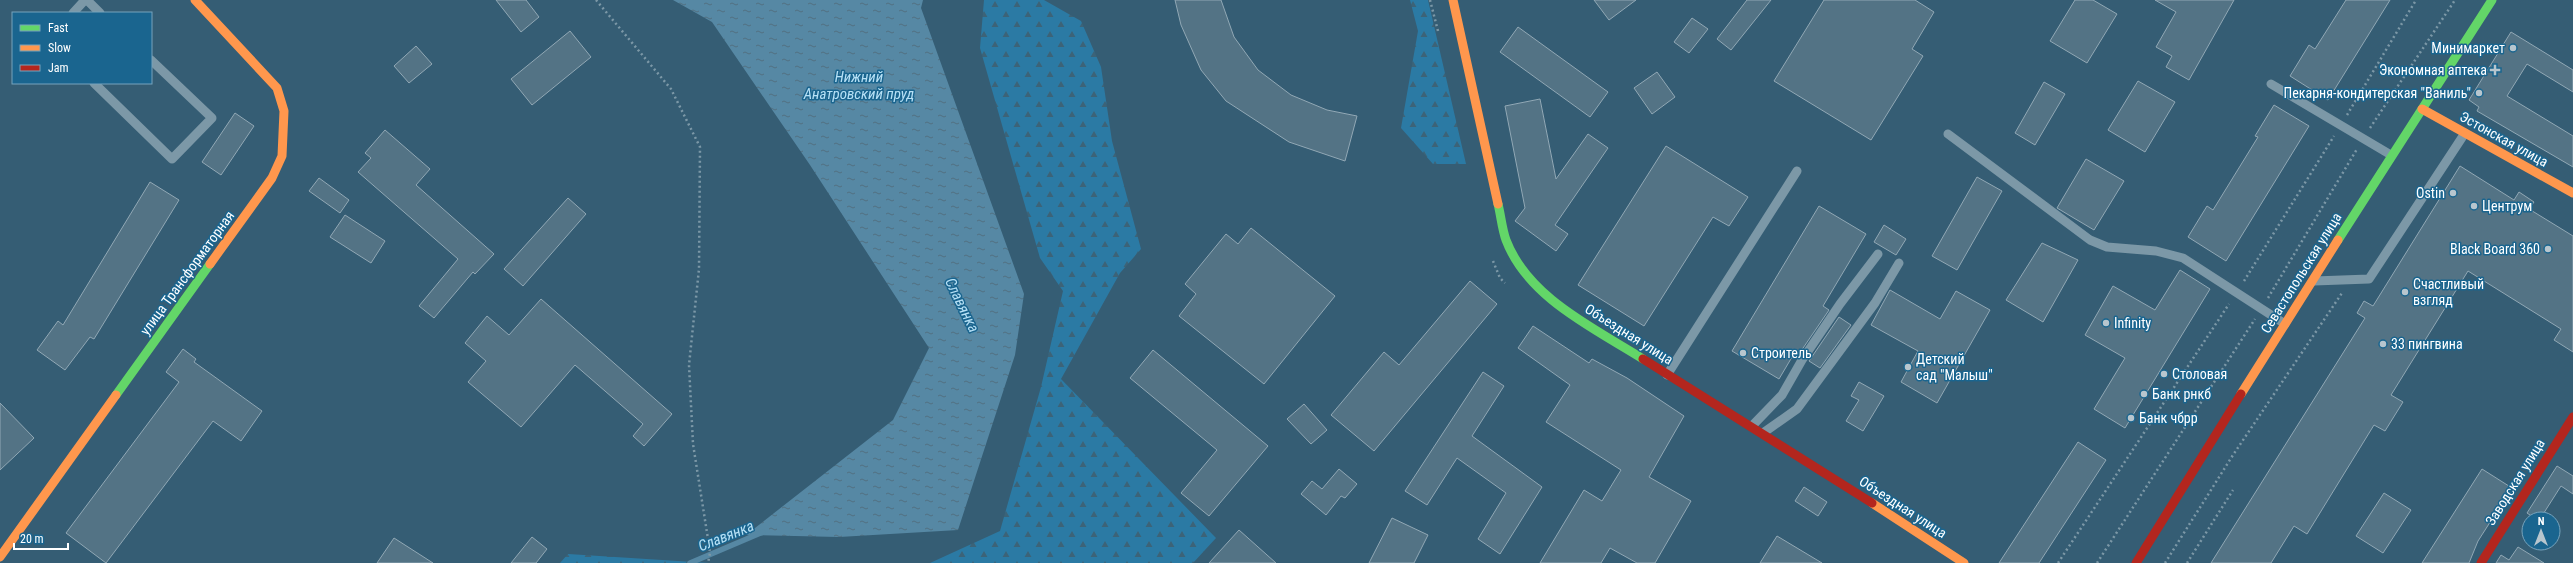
<svg xmlns="http://www.w3.org/2000/svg" width="2573" height="563" font-family="'Roboto Condensed',sans-serif">
	<defs>
		<pattern id="forest-firs" width="22" height="20" patternUnits="userSpaceOnUse"><rect width="22" height="20" fill="#2b7aa4"/><path d="M5 1l3.5 6h-7zM16 11l3.5 6h-7z" fill="#3c6378"/></pattern>
		<pattern id="water-ripples" width="26" height="14" patternUnits="userSpaceOnUse"><rect width="26" height="14" fill="#5688a4"/><path d="M2 4q2-2 4 0t4 0M15 11q2-2 4 0t4 0" fill="none" stroke="#527081"/></pattern>
	</defs>
	<rect width="100%" height="100%" fill="#355d74"/>
	<!-- forest -->
	<g fill="url(#forest-firs)">
		<polygon points="984,0 1044,0 1081,21 1101,67 1112,141 1141,249 1120,273 1061,379 1216,538 1193,563 930,563 1000,531 1041,387 1063,291 1040,258 980,48"/>
		<polygon points="1410,0 1428,0 1466,164 1433,164 1401,128 1418,31"/>
		<polygon points="568,554 709,563 560,563"/>
	</g>
	<!-- water -->
	<polygon fill="url(#water-ripples)" points="673,0 923,0 921,8 1024,294 1015,355 958,530 839,537 746,535 893,420 929,348 810,165 712,22"/>
	<g fill="none" stroke-linecap="round" stroke-linejoin="round">
		<!-- stream -->
		<polyline stroke="#5688a4" stroke-width="5.5" points="690,563 763,532"/>
	</g>
	<!-- building -->
	<g fill="#537385" stroke="#91a8b5">
		<polygon points="496,0 526,0 539,17 521,32"/>
		<polygon points="1175,0 1221,0 1234,37 1258,70 1291,95 1327,110 1357,116 1345,161 1289,142 1226,101 1201,70 1181,25"/>
		<polygon points="1594,0 1636,0 1609,20"/>
		<polygon points="1747,0 1771,0 1731,50 1717,39"/>
		<polygon points="1824,0 1915,0 1934,12 1912,49 1923,56 1871,140 1774,81"/>
		<polygon points="2075,0 2093,0 2117,14 2087,63 2050,41"/>
		<polygon points="2155,0 2234,0 2189,80 2166,67 2172,56 2156,47 2176,12"/>
		<polygon points="2346,0 2390,0 2328,100 2290,76 2309,45 2315,49"/>
		<polygon points="1692,18 1708,29 1689,53 1674,42"/>
		<polygon points="1518,27 1608,92 1590,117 1500,52"/>
		<polygon points="570,31 591,57 532,105 511,79"/>
		<polygon points="2511,32 2573,70 2573,92 2527,64 2507,96 2573,136 2573,167 2477,111 2479,107 2469,100"/>
		<polygon points="416,46 432,64 409,83 394,66"/>
		<polygon points="1657,72 1675,97 1652,114 1634,88"/>
		<polygon points="2138,81 2175,102 2145,152 2108,130"/>
		<polygon points="2044,82 2065,94 2035,145 2015,133"/>
		<polygon points="1540,99 1556,179 1588,134 1608,148 1555,225 1568,234 1556,251 1515,221 1525,208 1505,106"/>
		<polygon points="2274,105 2309,126 2226,261 2188,237 2207,206 2213,210 2258,137 2255,136"/>
		<polygon points="235,113 254,126 221,175 202,162"/>
		<polygon points="385,130 430,169 416,185 494,254 475,274 473,272 434,318 419,306 458,259 358,172 371,158 365,153"/>
		<polygon points="1666,146 1748,197 1729,226 1713,217 1644,326 1578,285"/>
		<polygon points="2086,159 2124,181 2094,230 2057,208"/>
		<polygon points="2460,166 2514,200 2519,192 2534,202 2529,209 2573,236 2573,352 2554,340 2561,329 2468,271 2391,395 2403,402 2385,431 2374,425 2307,534 2294,526 2271,563 2211,563 2365,318 2357,313 2364,301 2373,306"/>
		<polygon points="1977,177 2002,191 1957,270 1932,256"/>
		<polygon points="319,178 349,200 340,213 309,191"/>
		<polygon points="150,182 179,200 94,339 90,337 65,370 37,350 58,321 63,325"/>
		<polygon points="568,198 586,214 523,286 504,269"/>
		<polygon points="1819,206 1866,234 1823,306 1829,310 1799,354 1795,352 1779,379 1732,351"/>
		<polygon points="345,215 385,241 371,263 330,237"/>
		<polygon points="1884,225 1906,239 1896,255 1874,242"/>
		<polygon points="1251,228 1335,296 1264,384 1179,316 1196,294 1185,284 1226,234 1238,244"/>
		<polygon points="2042,243 2078,260 2043,322 2006,300"/>
		<polygon points="2180,270 2210,289 2125,428 2094,409 2125,358 2085,335 2113,286 2155,310"/>
		<polygon points="1470,281 1497,304 1374,451 1331,415 1384,352 1399,365"/>
		<polygon points="1890,290 1940,319 1956,291 1990,310 1937,403 1901,382 1918,351 1871,325"/>
		<polygon points="541,299 672,414 644,446 633,436 643,424 575,365 521,427 468,382 486,361 465,343 487,316 509,335"/>
		<polygon points="1839,317 1851,325 1820,368 1809,361"/>
		<polygon points="1533,326 1589,363 1592,359 1627,378 1684,416 1649,477 1691,501 1655,563 1637,563 1610,548 1601,563 1540,563 1584,490 1602,501 1621,470 1546,422 1570,385 1518,348"/>
		<polygon points="183,349 196,359 194,362 262,411 241,441 213,421 106,563 66,533 179,382 166,372"/>
		<polygon points="1153,350 1268,446 1209,516 1181,493 1217,450 1130,378"/>
		<polygon points="1483,372 1504,386 1472,436 1542,487 1500,554 1478,539 1506,493 1457,458 1427,505 1405,491"/>
		<polygon points="1859,382 1884,396 1863,431 1846,421 1859,400 1851,396"/>
		<polygon points="0,403 34,438 0,470"/>
		<polygon points="1304,404 1327,430 1311,444 1287,419"/>
		<polygon points="2078,442 2106,460 2039,563 1999,563"/>
		<polygon points="2557,466 2573,476 2573,494 2561,486 2540,519 2536,519 2527,513"/>
		<polygon points="1339,469 1357,484 1345,498 1341,496 1326,515 1301,494 1312,481 1322,489"/>
		<polygon points="2482,469 2512,488 2478,541 2469,563 2422,563"/>
		<polygon points="1804,487 1827,502 1818,516 1795,501"/>
		<polygon points="2384,493 2411,510 2383,553 2356,536"/>
		<polygon points="1392,518 1428,535 1414,563 1369,563"/>
		<polygon points="1239,530 1276,563 1209,563"/>
		<polygon points="1777,536 1822,563 1760,563"/>
		<polygon points="532,537 547,549 536,563 511,563"/>
		<polygon points="394,538 433,563 377,563"/>
		<polygon points="2518,547 2544,563 2496,563 2501,555 2509,560"/>
	</g>
	<g fill="none" stroke-linecap="round" stroke-linejoin="round">
		<!-- path -->
		<g stroke="#7c98a7" stroke-width="2.5" stroke-dasharray="2 3" stroke-linecap="butt">
			<polyline points="596,0 671,89 700,147 699,269 689,365 693,444 708,539 710,553 708,563"/>
			<polyline points="1430,0 1438,31"/>
			<polyline points="2347,115 2416,0"/>
			<polyline points="2370,128 2455,0"/>
			<polyline points="1493,261 1500,278 1505,283"/>
			<polyline points="2244,281 2334,136"/>
			<polyline points="2268,298 2357,149"/>
			<polyline points="2058,563 2229,304"/>
			<polyline points="2097,563 2255,319"/>
			<polyline points="2165,563 2233,455 2342,293"/>
			<polyline points="2187,563 2233,490"/>
		</g>
		<!-- lane -->
		<g stroke="#7c98a7" stroke-width="9">
			<polyline points="87,0 100,13"/>
			<polyline points="73,13 85,0"/>
			<polyline points="94,83 172,159 212,118 151,60"/>
			<polyline points="2271,84 2391,155"/>
			<polyline points="1948,134 2090,240 2107,247 2156,251 2183,258 2285,324"/>
			<polyline points="2314,281 2369,279 2465,133"/>
			<polyline points="1667,375 1797,171"/>
			<polyline points="1752,426 1782,395 1802,360 1840,304 1878,254"/>
			<polyline points="1763,433 1797,409 1875,303 1899,263"/>
		</g>
		<!-- fast -->
		<g stroke="#63d668" stroke-width="9">
			<path d="M1498 204C1501 216 1502 229 1506 240 1528 298 1594 328 1643 359"/>
			<polyline points="2338,240 2492,0"/>
			<polyline points="116,395 210,264"/>
		</g>
		<!-- slow -->
		<g stroke="#ff974d" stroke-width="9">
			<polyline points="195,0 277,88 284,111 282,156 272,178 210,264"/>
			<polyline points="1453,0 1498,204"/>
			<polyline points="2422,109 2573,193"/>
			<polyline points="2241,394 2338,240"/>
			<polyline points="1872,503 1964,563"/>
			<polyline points="0,557 116,395"/>
		</g>
		<!-- jam -->
		<g stroke="#b3261e" stroke-width="9">
			<polyline points="1643,359 1872,503"/>
			<polyline points="2136,563 2241,394"/>
			<polyline points="2481,563 2573,417"/>
		</g>
	</g>
	<!-- markers -->
	<g fill="#b8c6ce" stroke="#1a658f" stroke-width="1.5">
		<circle cx="2513" cy="48" r="4"/>
		<path d="M2493 64h4v4h4v4h-4v4h-4v-4h-4v-4h4z"/>
		<circle cx="2479" cy="93" r="4"/>
		<circle cx="2453" cy="193" r="4"/>
		<circle cx="2474" cy="206" r="4"/>
		<circle cx="2548" cy="249" r="4"/>
		<circle cx="2405" cy="292" r="4"/>
		<circle cx="2106" cy="323" r="4"/>
		<circle cx="2383" cy="344" r="4"/>
		<circle cx="1743" cy="353" r="4"/>
		<circle cx="1908" cy="367" r="4"/>
		<circle cx="2164" cy="374" r="4"/>
		<circle cx="2144" cy="394" r="4"/>
		<circle cx="2131" cy="418" r="4"/>
	</g>
	<g text-anchor="middle" dominant-baseline="central" stroke-width="3" stroke-linejoin="round" paint-order="stroke">
		<!-- poi labels -->
		<g font-size="14" fill="#fff" stroke="#1a658f" text-anchor="start">
			<text x="2505" y="48" text-anchor="end">Минимаркет</text>
			<text x="2487" y="70" text-anchor="end">Экономная аптека</text>
			<text x="2471" y="93" text-anchor="end">Пекарня-кондитерская "Ваниль"</text>
			<text x="2445" y="193" text-anchor="end">Ostin</text>
			<text x="2482" y="206">Центрум</text>
			<text x="2540" y="249" text-anchor="end">Black Board 360</text>
			<text x="2413" y="284">Счастливый<tspan x="2413" dy="16">взгляд</tspan></text>
			<text x="2114" y="323">Infinity</text>
			<text x="2391" y="344">33 пингвина</text>
			<text x="1751" y="353">Строитель</text>
			<text x="1916" y="359">Детский<tspan x="1916" dy="16">сад "Малыш"</tspan></text>
			<text x="2172" y="374">Столовая</text>
			<text x="2152" y="394">Банк рнкб</text>
			<text x="2139" y="418">Банк чбрр</text>
		</g>
		<!-- street labels -->
		<g font-size="14" fill="#fff" stroke="#1a658f">
			<text transform="translate(2504 139) rotate(29)">Эстонская улица</text>
			<text transform="translate(187 273) rotate(-54)">улица Трансформаторная</text>
			<text transform="translate(2301 273) rotate(-58)">Севастопольская улица</text>
			<text transform="translate(1629 334) rotate(32)">Объездная улица</text>
			<text transform="translate(2515 482) rotate(-58)">Заводская улица</text>
			<text transform="translate(1903 507) rotate(33)">Объездная улица</text>
		</g>
		<!-- water labels -->
		<g font-size="15" font-style="italic" fill="#b7e1f6" stroke="#1a658f">
			<text x="859" y="77">Нижний<tspan x="859" dy="17">Анатровский пруд</tspan></text>
			<text transform="translate(962 305) rotate(64)">Славянка</text>
			<text transform="translate(726 536) rotate(-22)">Славянка</text>
		</g>
	</g>
	<!-- legend -->
	<rect x="12" y="12" width="140" height="72" fill="#1a658f" stroke="#76a3bc"/>
	<rect x="20" y="25" width="20" height="6" fill="#63d668" stroke="#76a3bc"/>
	<text x="48" y="32" font-size="12" fill="#ffffff">Fast</text>
	<rect x="20" y="45" width="20" height="6" fill="#ff974d" stroke="#76a3bc"/>
	<text x="48" y="52" font-size="12" fill="#ffffff">Slow</text>
	<rect x="20" y="65" width="20" height="6" fill="#b3261e" stroke="#76a3bc"/>
	<text x="48" y="72" font-size="12" fill="#ffffff">Jam</text>
	<!-- north arrow -->
	<g transform="translate(2541 531)"><circle r="19" fill="#1a658f" stroke="#76a3bc"/>
	<path d="M0-3L7 15L0 10L-7 15Z" fill="#b8c6ce"/>
	<text y="-6" font-size="11" font-weight="bold" text-anchor="middle" fill="#ffffff">N</text>
	</g>
	<!-- scale -->
	<path d="M14 543v6h54v-6" fill="none" stroke="#ffffff" stroke-width="2"/>
	<text x="20" y="543" font-size="12" fill="#ffffff" stroke="#1a658f" stroke-width="3" paint-order="stroke">20 m</text>
</svg>
